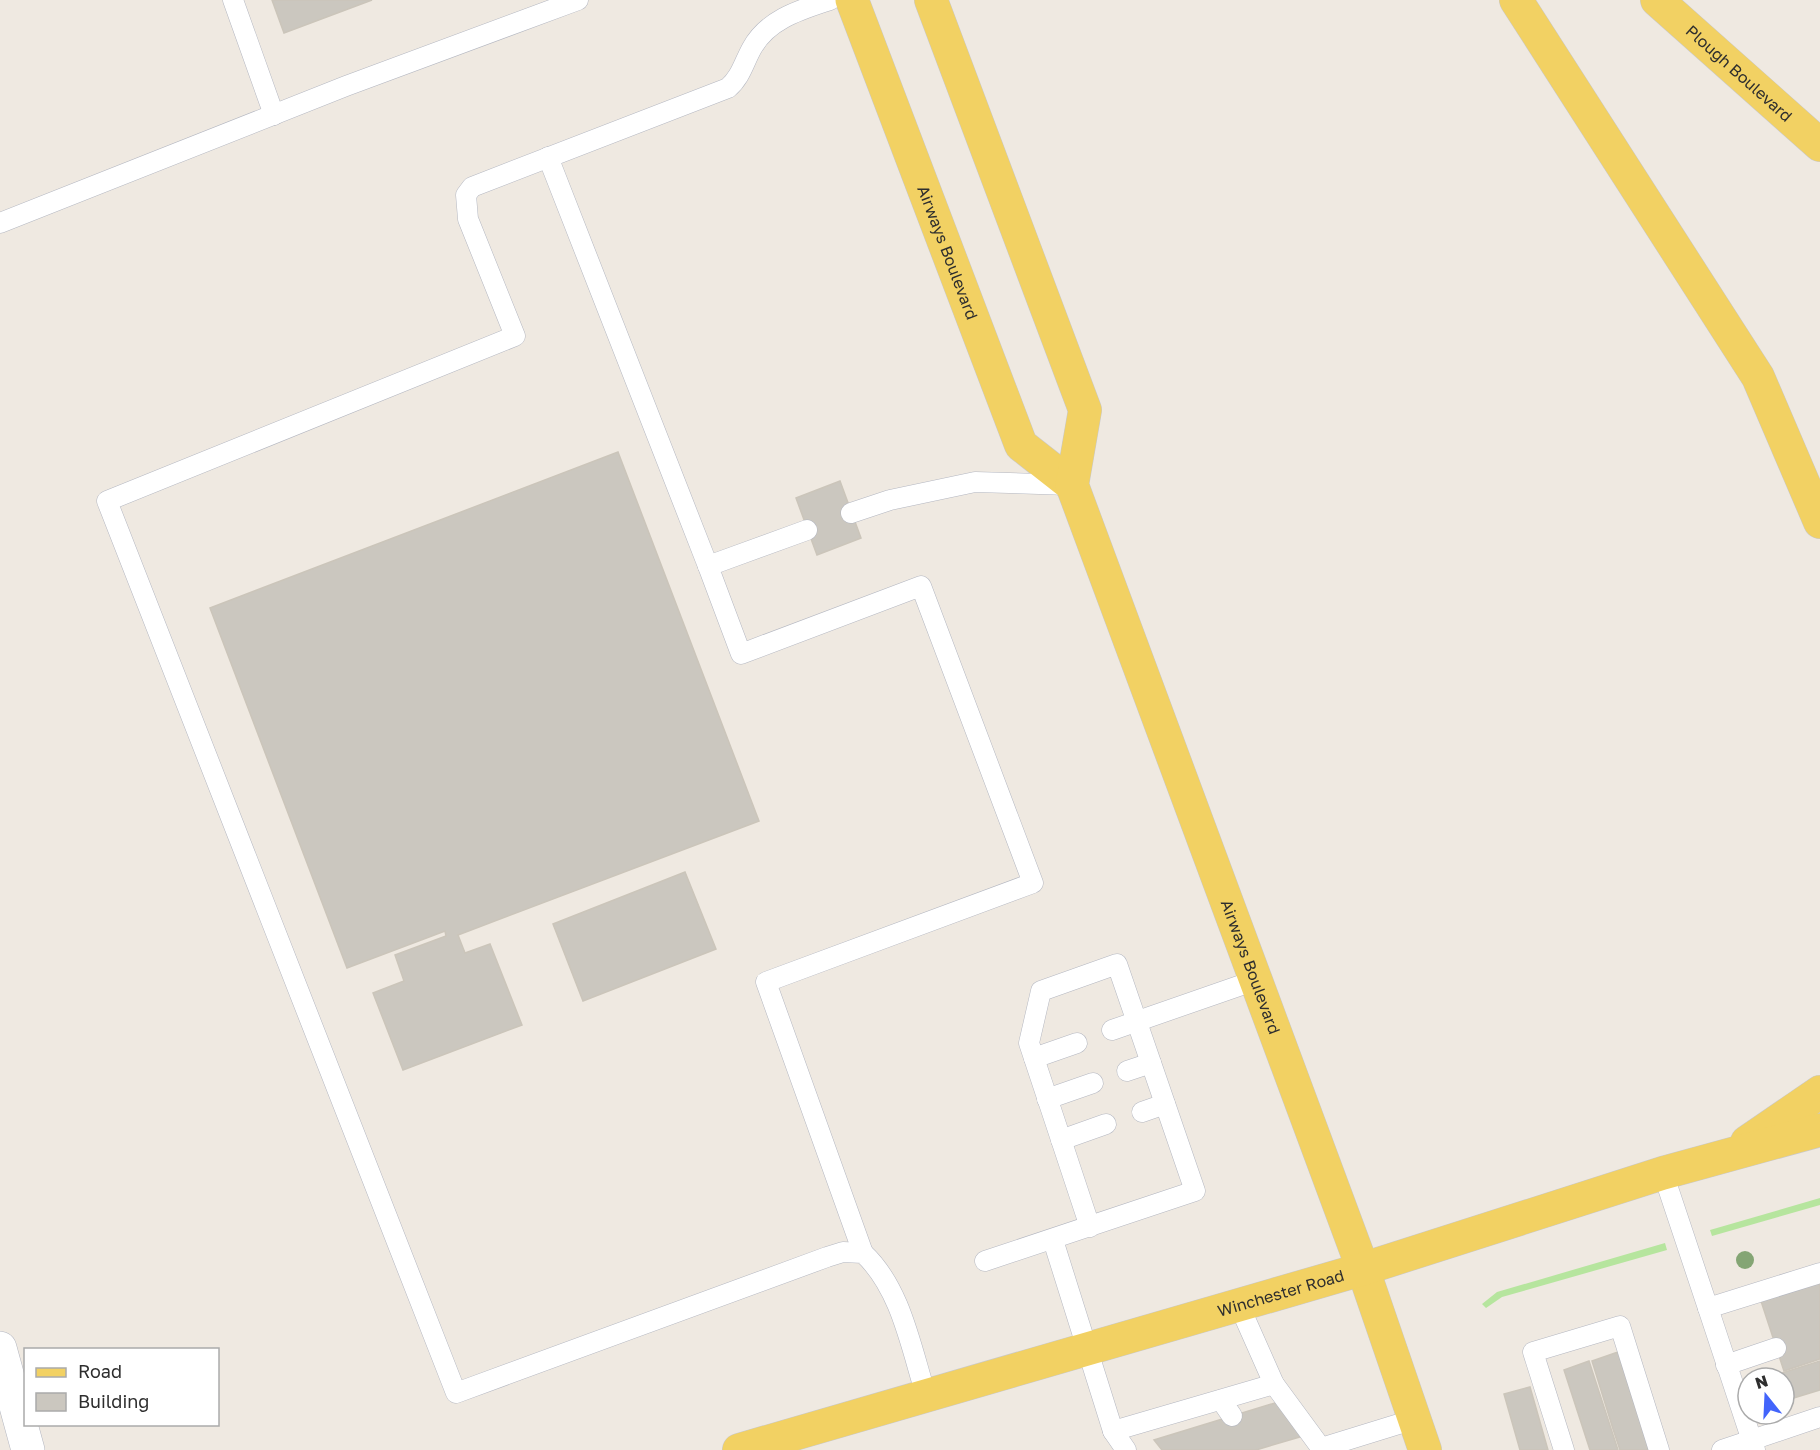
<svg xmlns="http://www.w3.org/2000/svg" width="1820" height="1450" font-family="'Golos Text',sans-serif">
	<rect width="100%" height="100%" fill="#efe9e1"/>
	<!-- grass -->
	<g fill="#b6e59e">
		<polygon points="1820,1198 1820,1205 1712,1236 1710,1230"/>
		<polygon points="1665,1243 1667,1250 1502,1297 1486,1308 1482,1304 1497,1292"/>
	</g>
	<!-- building -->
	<g fill="#cbc7bf" stroke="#cbc5ba" stroke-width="1.5">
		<polygon points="272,0 372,0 284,33"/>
		<polygon points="618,452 759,821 458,935 465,953 490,944 522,1025 403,1070 373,993 404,981 395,955 446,936 445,931 347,968 210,608"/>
		<polygon points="840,481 861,538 817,555 796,498"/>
		<polygon points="685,872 716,949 583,1001 553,924"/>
		<polygon points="1820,1276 1820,1359 1784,1371 1759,1295"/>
		<polygon points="1618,1352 1649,1450 1620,1450 1613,1429 1592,1361"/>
		<polygon points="1589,1361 1618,1450 1590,1450 1564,1370"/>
		<polygon points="1820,1361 1820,1390 1784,1401 1784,1378 1766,1378"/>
		<polygon points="1530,1387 1548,1450 1520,1450 1504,1394"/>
		<polygon points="1278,1402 1303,1436 1256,1450 1162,1450 1154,1440"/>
	</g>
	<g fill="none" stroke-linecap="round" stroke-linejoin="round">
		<defs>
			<g id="lane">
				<polyline points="233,0 274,115"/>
				<path d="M830 0C800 10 768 19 752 48 744 62 741 77 728 88L472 187 466 195 468 219 515 336 107 501 456 1393 827 1257 843 1252 863 1253C901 1288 911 1348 926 1395"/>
				<polyline points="548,157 708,566"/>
				<polyline points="0,223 346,86 578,0"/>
				<polyline points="851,513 890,500 975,482 1070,485"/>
				<polyline points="807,530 708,566 741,654 921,586 1033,883 766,982 863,1253"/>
				<polyline points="1112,1030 1256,980"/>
				<polyline points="1034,1058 1077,1043"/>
				<polyline points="1127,1071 1151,1063"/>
				<polyline points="1047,1099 1093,1083"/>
				<polyline points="1142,1112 1165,1104"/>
				<polyline points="1061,1140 1106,1124"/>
				<polyline points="1663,1173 1708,1308 1820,1273"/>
				<polyline points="1053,1240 1113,1431 1126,1450"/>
				<polyline points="985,1261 1195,1191 1117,964 1041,991 1029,1043 1090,1227"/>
				<polyline points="1239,1305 1274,1384 1321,1448 1415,1419"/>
				<polyline points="1708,1308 1755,1450"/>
				<polyline points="1726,1365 1776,1348"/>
				<polyline points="1221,1400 1232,1416"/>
				<polyline points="1113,1431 1274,1384"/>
				<polyline points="1564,1450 1533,1352 1620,1326 1659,1450"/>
				<polyline points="1722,1450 1820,1417"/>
			</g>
			<polyline id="street" points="0,1348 28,1450"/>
			<g id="primary">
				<path id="s1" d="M852 0 1021 445 1072 485"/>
				<path id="s2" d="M931 0 1085 410 1072 485 1363 1269 1425 1450"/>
				<polyline points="1516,0 1758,377 1820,522"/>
				<path id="s3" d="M1657 0 1820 145"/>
				<polyline points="1747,1142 1820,1092"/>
				<path id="s4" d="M739 1450 1363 1269 1663 1173 1820 1130"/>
			</g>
		</defs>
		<!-- lane casing -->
		<use href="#lane" stroke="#b4b7c1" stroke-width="21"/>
		<!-- street casing -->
		<use href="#street" stroke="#b4b7c1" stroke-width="34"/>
		<!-- primary casing -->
		<use href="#primary" stroke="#c9c9c9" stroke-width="34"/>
		<!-- lane -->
		<use href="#lane" stroke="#fff" stroke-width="20"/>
		<!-- street -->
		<use href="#street" stroke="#fff" stroke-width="33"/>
		<!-- primary -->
		<use href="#primary" stroke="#f2d163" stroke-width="33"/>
	</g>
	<!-- trees -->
	<circle fill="#84a574" cx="1745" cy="1260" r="9"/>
	<g text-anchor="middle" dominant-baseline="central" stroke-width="4.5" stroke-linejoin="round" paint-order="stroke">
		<!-- street labels -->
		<g font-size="16" fill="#2e2e2e" stroke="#fff">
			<text stroke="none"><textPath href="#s3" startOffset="110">Plough Boulevard</textPath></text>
			<text stroke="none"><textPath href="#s1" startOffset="270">Airways Boulevard</textPath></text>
			<text stroke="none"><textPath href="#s2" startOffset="1028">Airways Boulevard</textPath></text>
			<text stroke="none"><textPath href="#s4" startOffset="564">Winchester Road</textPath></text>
		</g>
	</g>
	<!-- legend -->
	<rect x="24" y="1348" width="195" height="78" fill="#ffffff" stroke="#ababab" stroke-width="1.5"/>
	<rect x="36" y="1368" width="30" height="9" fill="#f2d163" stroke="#ababab" stroke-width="1.5"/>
	<text x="78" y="1378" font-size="18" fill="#2e2e2e">Road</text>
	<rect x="36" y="1393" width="30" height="18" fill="#cbc7bf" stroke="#ababab" stroke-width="1.5"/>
	<text x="78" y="1408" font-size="18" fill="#2e2e2e">Building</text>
	<!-- north arrow -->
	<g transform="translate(1766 1396) rotate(342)"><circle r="28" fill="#ffffff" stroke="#ababab" stroke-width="1.5"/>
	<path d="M0-4.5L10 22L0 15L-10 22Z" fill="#4264fb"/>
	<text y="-9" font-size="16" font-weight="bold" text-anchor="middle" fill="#2e2e2e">N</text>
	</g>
</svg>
